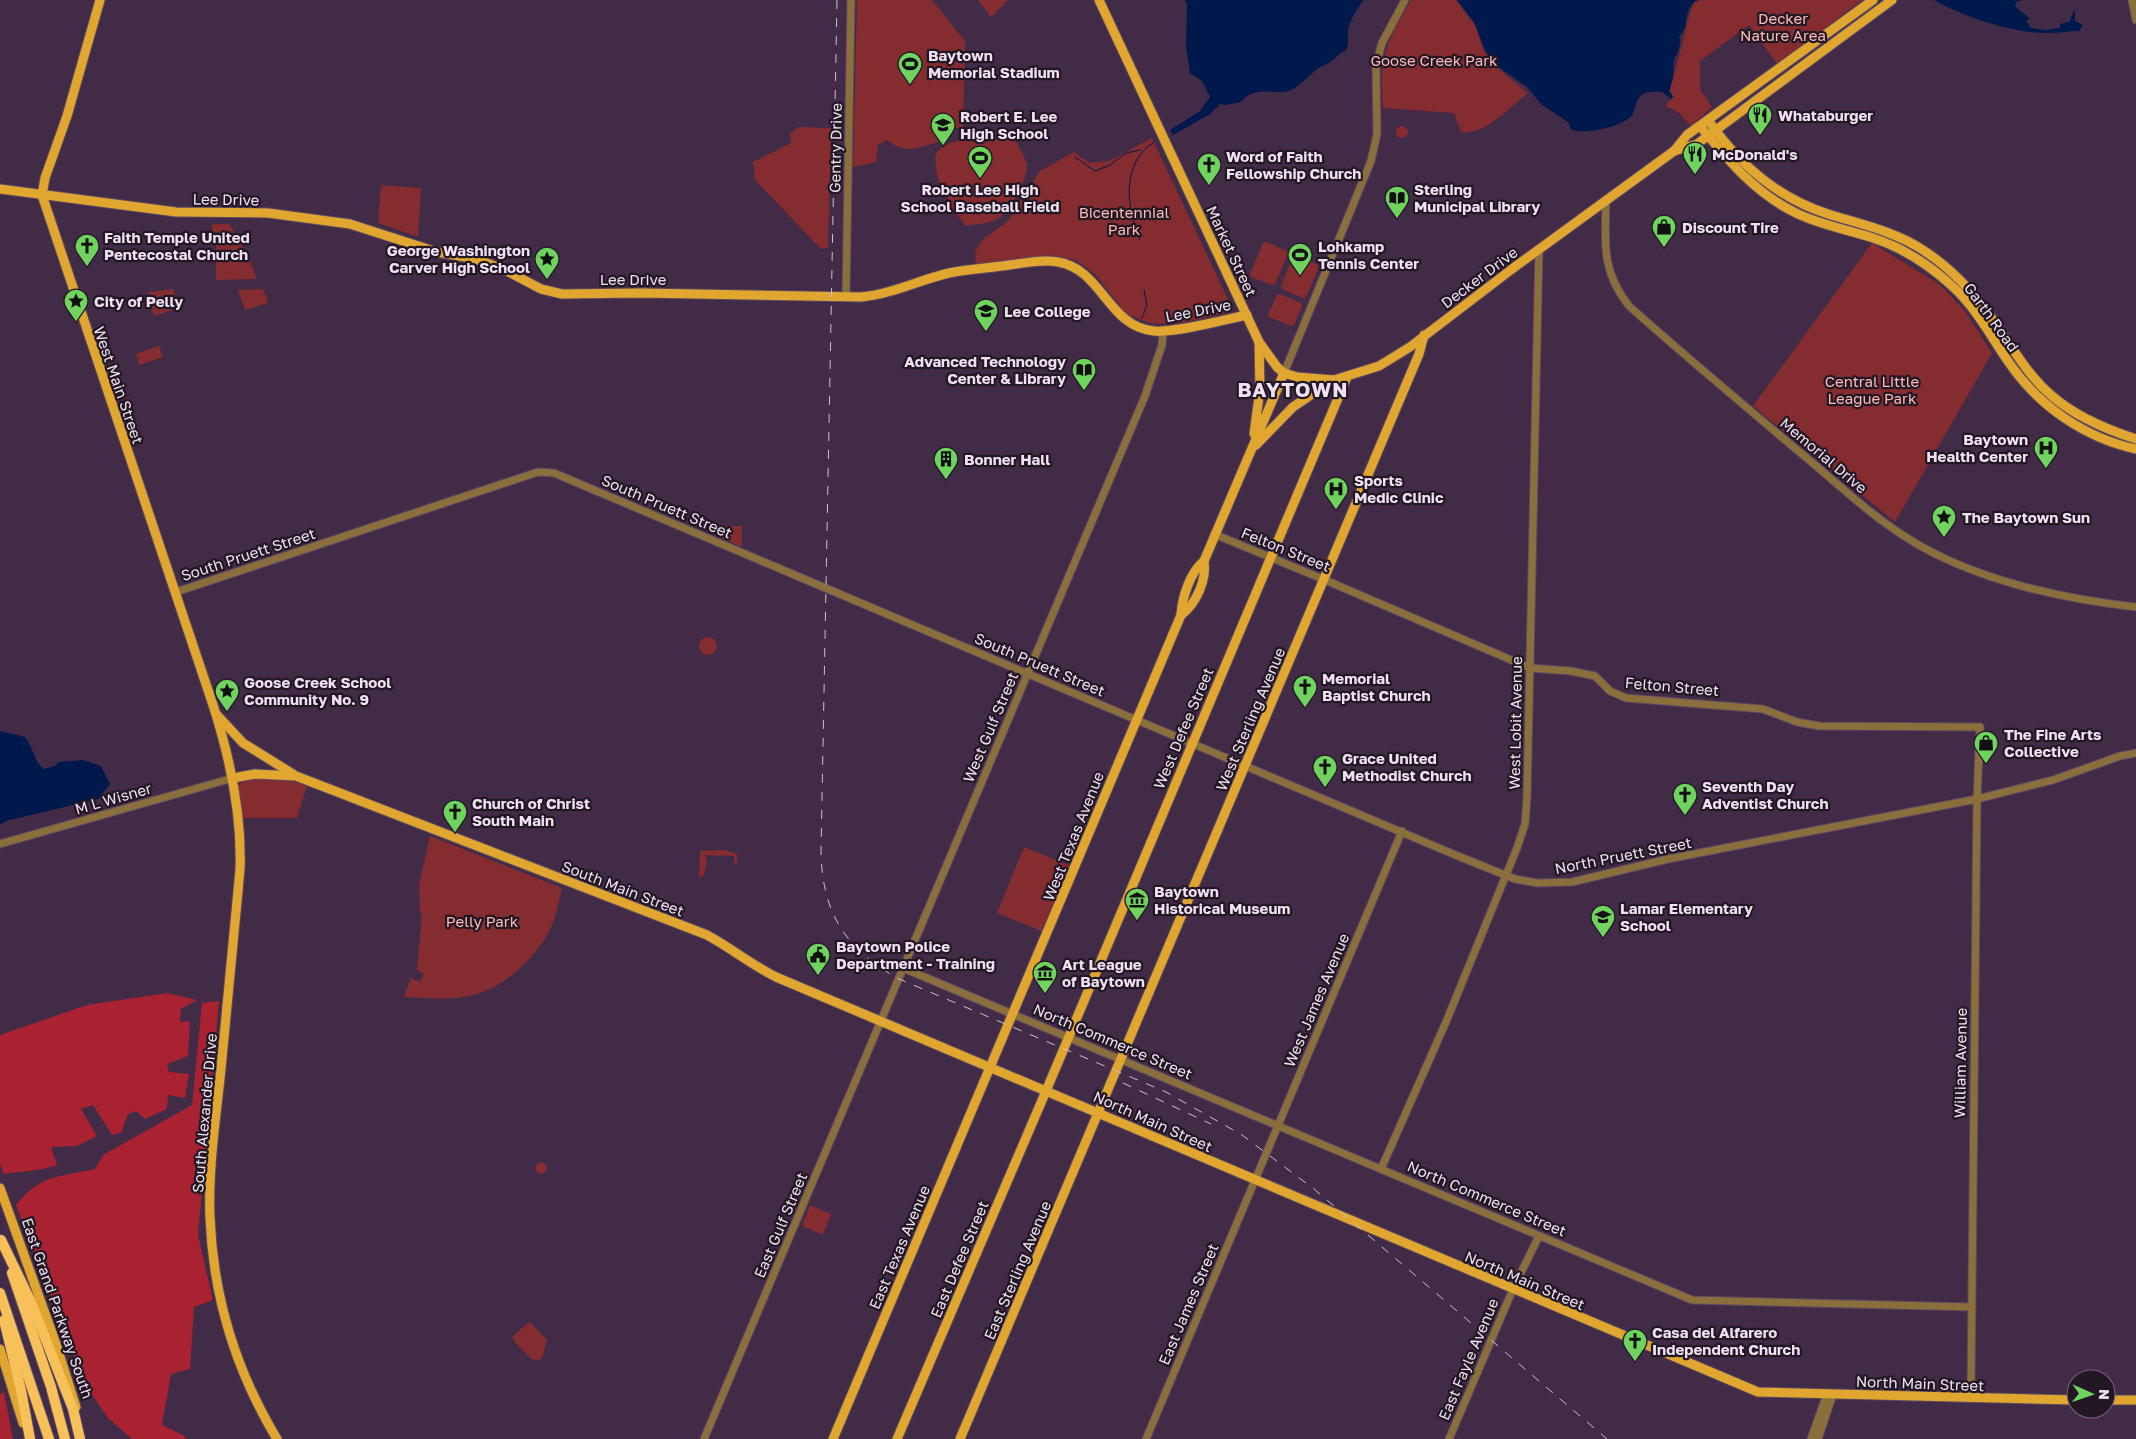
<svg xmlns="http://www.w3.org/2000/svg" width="2136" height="1439" font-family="'Golos Text',sans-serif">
	<rect width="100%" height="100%" fill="#412b46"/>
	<!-- green -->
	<g fill="#852c31">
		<path d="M857 0H932L965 41 963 128H940V141C919 148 905 155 887 140L878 145 876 162 853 167Z"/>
		<polygon points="978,0 1008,0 991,17"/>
		<path d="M1411 0H1456L1476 27 1482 47 1490 62 1528 93C1510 107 1485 136 1461 132L1454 113 1383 108C1378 58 1387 41 1411 0Z"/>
		<polygon points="1700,0 1862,0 1777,64 1749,25 1700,61 1700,89 1712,107 1691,126 1678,112 1665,106 1673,97 1670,91 1690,13 1694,3"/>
		<circle cx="1402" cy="132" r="6"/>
		<polygon points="798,127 831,128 828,248 821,249 755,180 753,162 791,143 790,134"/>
		<path d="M985 130 1014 136C1017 145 1025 156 1027 165 1028 178 1009 214 997 219 988 224 976 224 966 226L949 205 952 202C941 191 938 182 936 168 936 165 935 160 935 157 939 140 971 138 984 136Z"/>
		<polygon points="1152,138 1233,310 1231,312 1181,323 1153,324 1126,314 1095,274 1076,260 1049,255 976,264 975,252 983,239 1008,221 1040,171 1074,152 1089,163 1109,161"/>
		<polygon points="381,185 421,188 418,237 378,223"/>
		<polygon points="212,224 229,224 248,256 257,279 216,280 216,245 211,245 211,238 218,236 218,232 212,232"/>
		<polygon points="1266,242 1287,251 1288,254 1275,284 1273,285 1251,277 1250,274 1263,243"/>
		<polygon points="1872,243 1939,284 1965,311 1992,353 1895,522 1753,406"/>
		<polygon points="1296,255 1317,264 1319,267 1306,297 1303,298 1282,289 1281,286 1293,256"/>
		<polygon points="173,289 179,308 154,316 148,292"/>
		<polygon points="263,289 268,303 245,310 238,290"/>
		<polygon points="1280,294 1301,303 1302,306 1294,325 1291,326 1269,317 1268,315 1277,295"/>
		<polygon points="159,346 163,357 139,365 136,354"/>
		<polygon points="720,526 742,526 742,547 719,537"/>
		<circle cx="708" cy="646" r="9"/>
		<path d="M245 778 289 779 307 786 297 818H241C239 806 233 786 245 778Z"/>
		<path d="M430 836 562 888C559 900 557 913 552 925 540 954 507 985 477 994 454 1001 428 998 404 997L411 978 420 982 424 974 417 970 422 913H420L419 885Z"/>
		<polygon points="1024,847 1071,866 1044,932 997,913"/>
		<polygon points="726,850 737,854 737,863 734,863 734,856 705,855 707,863 703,877 699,877 700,851"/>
		<circle cx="541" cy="1168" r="5.5"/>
		<polygon points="810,1205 831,1214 823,1235 802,1226"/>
		<polygon points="528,1323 531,1323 547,1340 542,1358 539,1360 531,1359 513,1340 513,1336"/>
	</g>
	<!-- forest -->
	<g fill="#a82232">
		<path d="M167 993 197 1000 181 1009 180 1022 190 1021 188 1056 167 1064 169 1072 189 1074 185 1098 168 1095 167 1109 145 1119 136 1111 128 1114 121 1133 112 1135 93 1105 81 1109 97 1136 77 1146 51 1147 57 1165C40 1171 22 1171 4 1174L0 1164V1035L87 1005Z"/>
		<path d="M219 1001 198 1235 213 1300 194 1307 190 1369 171 1374 162 1425 183 1435 186 1439H132L108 1418 84 1383 16 1205C41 1174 59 1177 95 1169L103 1155 192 1105 202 1003Z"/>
		<polygon points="4,1392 13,1439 0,1439 0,1394"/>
	</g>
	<!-- water -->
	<g fill="#00194d">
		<path d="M1185 0H1364C1358 6 1348 24 1348 32 1347 40 1350 44 1345 51 1338 53 1338 56 1333 60 1328 64 1321 66 1316 70 1309 76 1302 83 1295 88 1279 99 1257 82 1241 102L1226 105 1220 104 1210 114 1173 135 1170 130 1200 111 1210 97 1202 81 1190 73 1186 47 1187 5Z"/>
		<path d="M1457 0H1698L1695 1C1681 16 1691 24 1679 37 1682 42 1678 54 1674 59L1673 77 1669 91 1673 97 1671 99 1662 92C1657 92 1648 91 1643 94 1636 98 1636 108 1632 115 1625 126 1583 136 1571 129L1568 122 1541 104 1527 87 1493 63 1484 48 1474 22Z"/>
		<path d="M1934 0H2023L2016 2 2015 6 2030 19 2026 21 2031 28 2046 30 2060 28V24L2069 22 2075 9V21L2083 25 2079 31C2066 31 2056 34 2045 33 2013 33 1961 16 1934 0Z"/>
		<path d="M0 731 25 737C33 747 34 760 43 769L55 766 59 762 83 760 101 766 110 784 98 799 6 821 0 825Z"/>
	</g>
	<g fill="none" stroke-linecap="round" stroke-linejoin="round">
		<!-- stream -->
		<g stroke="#00194d" stroke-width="1">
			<polyline points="1075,157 1095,171 1110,165 1126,153 1140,150"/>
			<path d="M1140 240C1126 207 1121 163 1154 142"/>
			<polyline points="1142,318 1147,305 1144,290"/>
		</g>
		<defs>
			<g id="minor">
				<polyline points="2132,0 2136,20"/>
				<path d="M1606 200C1605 242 1601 271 1629 306 1684 355 1740 402 1796 449 1834 480 1869 515 1912 541 1976 580 2062 599 2136 607"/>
				<polyline points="846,297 851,0"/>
				<polyline points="1284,373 1371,161 1377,134 1376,65 1382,43 1405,0"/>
				<polyline points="1214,534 1325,580 1530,668 1571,671 1595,676 1610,691 1626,698 1763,709 1797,722 1819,726 1980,727 1977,799 1971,1390 1969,1398"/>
				<polyline points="176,592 538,472 554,473 1453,854 1515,879 1537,883 1572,882 1668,859 1977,799 2053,780 2120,756 2136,753"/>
				<polyline points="0,844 233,778"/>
				<polyline points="903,968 1692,1300 1972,1307"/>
				<polyline points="1381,1169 1446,1022 1517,848 1525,824 1527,797 1539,249"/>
				<polyline points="704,1439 1145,396 1162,345 1163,331"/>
				<polyline points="1146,1439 1402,831"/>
				<polyline points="1449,1439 1513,1289 1539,1236"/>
				<polyline points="1811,1439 1827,1394"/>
				<polyline points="1818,1439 1833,1394"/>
			</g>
			<g id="major">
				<path d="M100 0 67 116 45 178 42 195 213 705C230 758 242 813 240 869 234 936 227 1003 221 1069 216 1118 208 1168 210 1217 213 1296 236 1371 277 1439"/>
				<polyline points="1099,0 1259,342 1277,367 1284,373 1297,377 1334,380 1379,366 1410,347 1512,269 1674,151 1687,135 1873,0"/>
				<path d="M1708 120C1738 163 1777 198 1828 214 1860 224 1894 231 1923 250 1940 261 1957 276 1971 292 2001 324 2018 367 2052 396 2075 416 2108 430 2136 439"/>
				<path d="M1700 126C1728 160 1754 192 1794 212 1817 224 1845 229 1870 237 1899 246 1928 264 1951 285 1976 307 1991 337 2010 364 2039 406 2085 438 2136 449"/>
				<polyline points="1674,151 1697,144 1892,0"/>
				<path d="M0 189 176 212 268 213 350 224 437 252 476 259 505 270 541 289 562 294 641 293 861 297C892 294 919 280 949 273 969 269 989 268 1009 265 1026 263 1042 259 1058 262 1102 269 1108 327 1154 331 1175 333 1224 320 1247 315"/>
				<polyline points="1254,434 1260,389 1259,342"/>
				<polyline points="1256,445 1293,407 1333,380"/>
				<path d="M1181 615C1196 604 1207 580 1204 561"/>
				<polyline points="217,715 243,743 293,774"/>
				<path d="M233 778 255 774 296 776 707 935C731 948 752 965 776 977L1758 1392 2076 1400"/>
				<polyline points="0,1188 56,1344 76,1407"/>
				<polyline points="0,1349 23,1423"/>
				<polyline points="2106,1400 2136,1400"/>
				<path d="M833 1439 1181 615C1182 598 1190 572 1204 561L1284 373"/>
				<polyline points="897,1439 1046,1091 1347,377"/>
				<path d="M960 1439C1112 1077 1268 716 1419 354L1424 335"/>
			</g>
			<g id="highway">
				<polyline points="1,1240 31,1302 73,1409 80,1439"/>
				<polyline points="12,1273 51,1387 65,1439"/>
				<polyline points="0,1293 49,1439"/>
				<polyline points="4,1320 21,1390 30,1439"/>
			</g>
		</defs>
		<!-- minor casing -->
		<use href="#minor" stroke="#5d4862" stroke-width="9"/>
		<!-- major casing -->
		<use href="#major" stroke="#5d4862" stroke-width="11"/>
		<!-- highway casing -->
		<use href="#highway" stroke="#5d4862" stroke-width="12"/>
		<!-- minor -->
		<use href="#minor" stroke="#8a6f3d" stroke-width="7"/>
		<!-- major -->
		<use href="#major" stroke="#e0a62f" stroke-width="9"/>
		<!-- highway -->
		<use href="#highway" stroke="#f7c059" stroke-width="10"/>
		<!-- rail -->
		<g stroke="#cebfd2" stroke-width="1" stroke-dasharray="9 9" stroke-linecap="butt">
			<path d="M837 0 821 852C822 913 846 950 899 979L1166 1092 1242 1135 1314 1189 1607 1439"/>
			<polyline points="1123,1083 1211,1124"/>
		</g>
	</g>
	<!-- icons -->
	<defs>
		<symbol id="stadium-pin" viewBox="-11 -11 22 30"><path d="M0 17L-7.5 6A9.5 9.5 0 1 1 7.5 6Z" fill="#70d35f" stroke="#221824"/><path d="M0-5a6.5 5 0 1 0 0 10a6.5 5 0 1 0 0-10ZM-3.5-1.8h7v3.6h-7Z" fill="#111"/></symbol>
		<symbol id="restaurant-pin" viewBox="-11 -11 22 30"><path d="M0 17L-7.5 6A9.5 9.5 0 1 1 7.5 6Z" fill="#70d35f" stroke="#221824"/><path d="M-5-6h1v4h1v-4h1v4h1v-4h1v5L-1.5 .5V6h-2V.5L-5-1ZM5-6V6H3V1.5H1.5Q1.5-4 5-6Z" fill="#111"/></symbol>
		<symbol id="school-pin" viewBox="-11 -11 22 30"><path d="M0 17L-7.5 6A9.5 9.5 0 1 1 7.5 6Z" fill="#70d35f" stroke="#221824"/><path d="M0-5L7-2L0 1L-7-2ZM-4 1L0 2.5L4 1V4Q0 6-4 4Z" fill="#111"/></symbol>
		<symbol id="church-pin" viewBox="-11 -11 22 30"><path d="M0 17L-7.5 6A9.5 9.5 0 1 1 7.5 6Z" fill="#70d35f" stroke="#221824"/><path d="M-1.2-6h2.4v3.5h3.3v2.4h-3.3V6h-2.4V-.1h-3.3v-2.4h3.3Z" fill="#111"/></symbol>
		<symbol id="library-pin" viewBox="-11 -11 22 30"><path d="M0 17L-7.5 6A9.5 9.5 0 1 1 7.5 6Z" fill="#70d35f" stroke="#221824"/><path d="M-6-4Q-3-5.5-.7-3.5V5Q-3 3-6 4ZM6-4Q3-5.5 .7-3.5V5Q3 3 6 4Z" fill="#111"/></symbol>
		<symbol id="shop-pin" viewBox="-11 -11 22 30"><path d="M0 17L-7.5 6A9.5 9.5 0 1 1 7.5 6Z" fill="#70d35f" stroke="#221824"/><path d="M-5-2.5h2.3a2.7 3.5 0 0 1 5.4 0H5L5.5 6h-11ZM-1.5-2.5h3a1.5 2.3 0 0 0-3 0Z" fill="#111"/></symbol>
		<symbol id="sight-pin" viewBox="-11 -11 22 30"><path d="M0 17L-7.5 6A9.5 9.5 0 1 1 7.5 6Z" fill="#70d35f" stroke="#221824"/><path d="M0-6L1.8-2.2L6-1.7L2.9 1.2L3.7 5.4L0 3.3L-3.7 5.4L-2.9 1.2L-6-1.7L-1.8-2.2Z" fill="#111"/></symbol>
		<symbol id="university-pin" viewBox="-11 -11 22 30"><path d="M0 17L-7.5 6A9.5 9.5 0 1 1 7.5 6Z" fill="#70d35f" stroke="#221824"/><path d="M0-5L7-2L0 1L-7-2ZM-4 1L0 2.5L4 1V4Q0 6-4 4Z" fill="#111"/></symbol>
		<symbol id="hospital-pin" viewBox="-11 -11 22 30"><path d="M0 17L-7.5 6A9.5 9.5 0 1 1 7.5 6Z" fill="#70d35f" stroke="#221824"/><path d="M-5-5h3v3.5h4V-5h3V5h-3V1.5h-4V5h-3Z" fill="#111"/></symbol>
		<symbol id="building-pin" viewBox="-11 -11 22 30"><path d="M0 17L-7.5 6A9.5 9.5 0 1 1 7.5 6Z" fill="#70d35f" stroke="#221824"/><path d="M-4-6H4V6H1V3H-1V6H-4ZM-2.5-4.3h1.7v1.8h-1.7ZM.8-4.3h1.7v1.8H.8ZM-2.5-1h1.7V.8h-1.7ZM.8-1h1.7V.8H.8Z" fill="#111"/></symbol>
		<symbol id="museum-pin" viewBox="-11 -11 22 30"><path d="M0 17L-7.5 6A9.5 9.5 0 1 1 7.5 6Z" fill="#70d35f" stroke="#221824"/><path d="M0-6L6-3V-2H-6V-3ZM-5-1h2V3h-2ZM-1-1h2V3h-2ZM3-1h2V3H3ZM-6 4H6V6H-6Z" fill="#111"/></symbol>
		<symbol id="civic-pin" viewBox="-11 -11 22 30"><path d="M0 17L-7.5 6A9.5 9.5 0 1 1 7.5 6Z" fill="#70d35f" stroke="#221824"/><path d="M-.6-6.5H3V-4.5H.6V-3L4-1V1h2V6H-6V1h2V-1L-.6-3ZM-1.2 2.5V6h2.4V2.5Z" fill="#111"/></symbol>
	</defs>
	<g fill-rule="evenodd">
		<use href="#stadium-pin" x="896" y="50" width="28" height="38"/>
		<use href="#restaurant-pin" x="1746" y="101" width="28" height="38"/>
		<use href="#school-pin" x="929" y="111" width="28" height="38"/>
		<use href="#restaurant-pin" x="1681" y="140" width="28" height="38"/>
		<use href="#stadium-pin" x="966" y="144" width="28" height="38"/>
		<use href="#church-pin" x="1195" y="151" width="28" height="38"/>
		<use href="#library-pin" x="1383" y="184" width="28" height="38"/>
		<use href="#shop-pin" x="1650" y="213" width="28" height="38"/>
		<use href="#church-pin" x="73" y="232" width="28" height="38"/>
		<use href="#stadium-pin" x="1286" y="241" width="28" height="38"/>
		<use href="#sight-pin" x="533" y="245" width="28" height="38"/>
		<use href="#sight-pin" x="62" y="287" width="28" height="38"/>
		<use href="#university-pin" x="972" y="297" width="28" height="38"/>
		<use href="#library-pin" x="1070" y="356" width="28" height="38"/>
		<use href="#hospital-pin" x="2032" y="434" width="28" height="38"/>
		<use href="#building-pin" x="932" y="445" width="28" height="38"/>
		<use href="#hospital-pin" x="1322" y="475" width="28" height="38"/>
		<use href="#sight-pin" x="1930" y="503" width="28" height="38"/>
		<use href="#church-pin" x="1291" y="673" width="28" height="38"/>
		<use href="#sight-pin" x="213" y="677" width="28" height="38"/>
		<use href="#shop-pin" x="1972" y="729" width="28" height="38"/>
		<use href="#church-pin" x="1311" y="753" width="28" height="38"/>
		<use href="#church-pin" x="1671" y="781" width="28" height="38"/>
		<use href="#church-pin" x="441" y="798" width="28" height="38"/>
		<use href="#museum-pin" x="1123" y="886" width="28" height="38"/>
		<use href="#school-pin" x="1589" y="903" width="28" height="38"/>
		<use href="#civic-pin" x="804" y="941" width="28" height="38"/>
		<use href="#museum-pin" x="1031" y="959" width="28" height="38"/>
		<use href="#church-pin" x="1621" y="1327" width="28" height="38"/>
	</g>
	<g text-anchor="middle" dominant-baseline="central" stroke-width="4.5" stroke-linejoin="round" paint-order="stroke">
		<!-- park labels -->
		<g font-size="15" fill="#febab8" stroke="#221824">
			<text x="1783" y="18">Decker<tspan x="1783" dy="17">Nature Area</tspan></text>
			<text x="1434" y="60">Goose Creek Park</text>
			<text x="1124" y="212">Bicentennial<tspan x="1124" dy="17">Park</tspan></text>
			<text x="1872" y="381">Central Little<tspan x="1872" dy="17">League Park</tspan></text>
			<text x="482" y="921">Pelly Park</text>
		</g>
		<!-- poi labels -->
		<g font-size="15" font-weight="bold" fill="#efe1f2" stroke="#221824" text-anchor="start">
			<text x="928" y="55">Baytown<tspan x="928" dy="17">Memorial Stadium</tspan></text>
			<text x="1778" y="115">Whataburger</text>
			<text x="960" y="116">Robert E. Lee<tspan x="960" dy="17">High School</tspan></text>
			<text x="1712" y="154">McDonald's</text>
			<text x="1226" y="156">Word of Faith<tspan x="1226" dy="17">Fellowship Church</tspan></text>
			<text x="980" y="189" text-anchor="middle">Robert Lee High<tspan x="980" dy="17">School Baseball Field</tspan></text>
			<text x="1414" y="189">Sterling<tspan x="1414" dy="17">Municipal Library</tspan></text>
			<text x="1682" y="227">Discount Tire</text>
			<text x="104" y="237">Faith Temple United<tspan x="104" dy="17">Pentecostal Church</tspan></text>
			<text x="1318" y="246">Lohkamp<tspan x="1318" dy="17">Tennis Center</tspan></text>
			<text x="530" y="250" text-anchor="end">George Washington<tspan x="530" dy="17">Carver High School</tspan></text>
			<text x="94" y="301">City of Pelly</text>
			<text x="1004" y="311">Lee College</text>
			<text x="1066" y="361" text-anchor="end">Advanced Technology<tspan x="1066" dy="17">Center &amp; Library</tspan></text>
			<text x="2028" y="439" text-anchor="end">Baytown<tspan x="2028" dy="17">Health Center</tspan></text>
			<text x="964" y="459">Bonner Hall</text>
			<text x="1354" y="480">Sports<tspan x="1354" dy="17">Medic Clinic</tspan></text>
			<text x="1962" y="517">The Baytown Sun</text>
			<text x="1322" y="678">Memorial<tspan x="1322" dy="17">Baptist Church</tspan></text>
			<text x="244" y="682">Goose Creek School<tspan x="244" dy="17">Community No. 9</tspan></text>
			<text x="2004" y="734">The Fine Arts<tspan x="2004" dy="17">Collective</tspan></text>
			<text x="1342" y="758">Grace United<tspan x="1342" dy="17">Methodist Church</tspan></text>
			<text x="1702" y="786">Seventh Day<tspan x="1702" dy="17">Adventist Church</tspan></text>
			<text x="472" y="803">Church of Christ<tspan x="472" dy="17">South Main</tspan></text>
			<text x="1154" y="891">Baytown<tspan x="1154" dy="17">Historical Museum</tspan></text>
			<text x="1620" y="908">Lamar Elementary<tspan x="1620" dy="17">School</tspan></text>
			<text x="836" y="946">Baytown Police<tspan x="836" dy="17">Department - Training</tspan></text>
			<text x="1062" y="964">Art League<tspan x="1062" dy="17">of Baytown</tspan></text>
			<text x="1652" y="1332">Casa del Alfarero<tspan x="1652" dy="17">Independent Church</tspan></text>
		</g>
		<!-- street labels -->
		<g font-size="15" fill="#efe1f2" stroke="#221824">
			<text transform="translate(835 148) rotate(-89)">Gentry Drive</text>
			<text transform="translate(226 199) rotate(1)">Lee Drive</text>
			<text transform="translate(1232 251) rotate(65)">Market Street</text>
			<text transform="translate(1479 277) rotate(-37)">Decker Drive</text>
			<text x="633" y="279">Lee Drive</text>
			<text transform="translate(1198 310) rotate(-11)">Lee Drive</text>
			<text transform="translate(1992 317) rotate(54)">Garth Road</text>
			<text transform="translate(119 385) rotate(71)">West Main Street</text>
			<text transform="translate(1824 455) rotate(40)">Memorial Drive</text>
			<text transform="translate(667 506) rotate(23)">South Pruett Street</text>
			<text transform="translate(1286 549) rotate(22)">Felton Street</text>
			<text transform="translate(248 554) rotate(-18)">South Pruett Street</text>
			<text transform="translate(1040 664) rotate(23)">South Pruett Street</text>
			<text transform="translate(1672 686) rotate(5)">Felton Street</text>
			<text transform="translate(1250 719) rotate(-67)">West Sterling Avenue</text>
			<text transform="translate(1515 723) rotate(-89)">West Lobit Avenue</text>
			<text transform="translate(990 727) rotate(-67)">West Gulf Street</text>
			<text transform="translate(1183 728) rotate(-67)">West Defee Street</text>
			<text transform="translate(113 798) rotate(-16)">M L Wisner</text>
			<text transform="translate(1073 836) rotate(-68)">West Texas Avenue</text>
			<text transform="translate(1623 855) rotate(-11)">North Pruett Street</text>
			<text transform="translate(623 888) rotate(21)">South Main Street</text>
			<text transform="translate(1316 1000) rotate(-67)">West James Avenue</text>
			<text transform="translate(1113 1041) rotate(23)">North Commerce Street</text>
			<text transform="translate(1960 1063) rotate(-89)">William Avenue</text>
			<text transform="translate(204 1113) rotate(-85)">South Alexander Drive</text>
			<text transform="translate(1153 1121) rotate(24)">North Main Street</text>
			<text transform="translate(1487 1198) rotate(23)">North Commerce Street</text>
			<text transform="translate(780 1225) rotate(-67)">East Gulf Street</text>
			<text transform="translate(899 1247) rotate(-67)">East Texas Avenue</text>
			<text transform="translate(959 1259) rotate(-67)">East Defee Street</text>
			<text transform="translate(1017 1270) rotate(-67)">East Sterling Avenue</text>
			<text transform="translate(1525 1280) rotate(23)">North Main Street</text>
			<text transform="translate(1188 1304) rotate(-67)">East James Street</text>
			<text transform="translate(58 1308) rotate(71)">East Grand Parkway South</text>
			<text transform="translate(1468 1359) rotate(-67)">East Fayle Avenue</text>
			<text transform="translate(1920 1383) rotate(2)">North Main Street</text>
		</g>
		<!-- district labels -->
		<g font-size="20" font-weight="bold" letter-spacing="1" fill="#efe1f2" stroke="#221824">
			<text x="1293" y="389">BAYTOWN</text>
		</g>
	</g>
	<!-- north arrow -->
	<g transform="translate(2091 1394) rotate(92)"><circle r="24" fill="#221824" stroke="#746876"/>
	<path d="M0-4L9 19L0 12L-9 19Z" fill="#70d35f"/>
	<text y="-8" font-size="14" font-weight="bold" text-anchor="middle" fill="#efe1f2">N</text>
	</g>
</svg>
